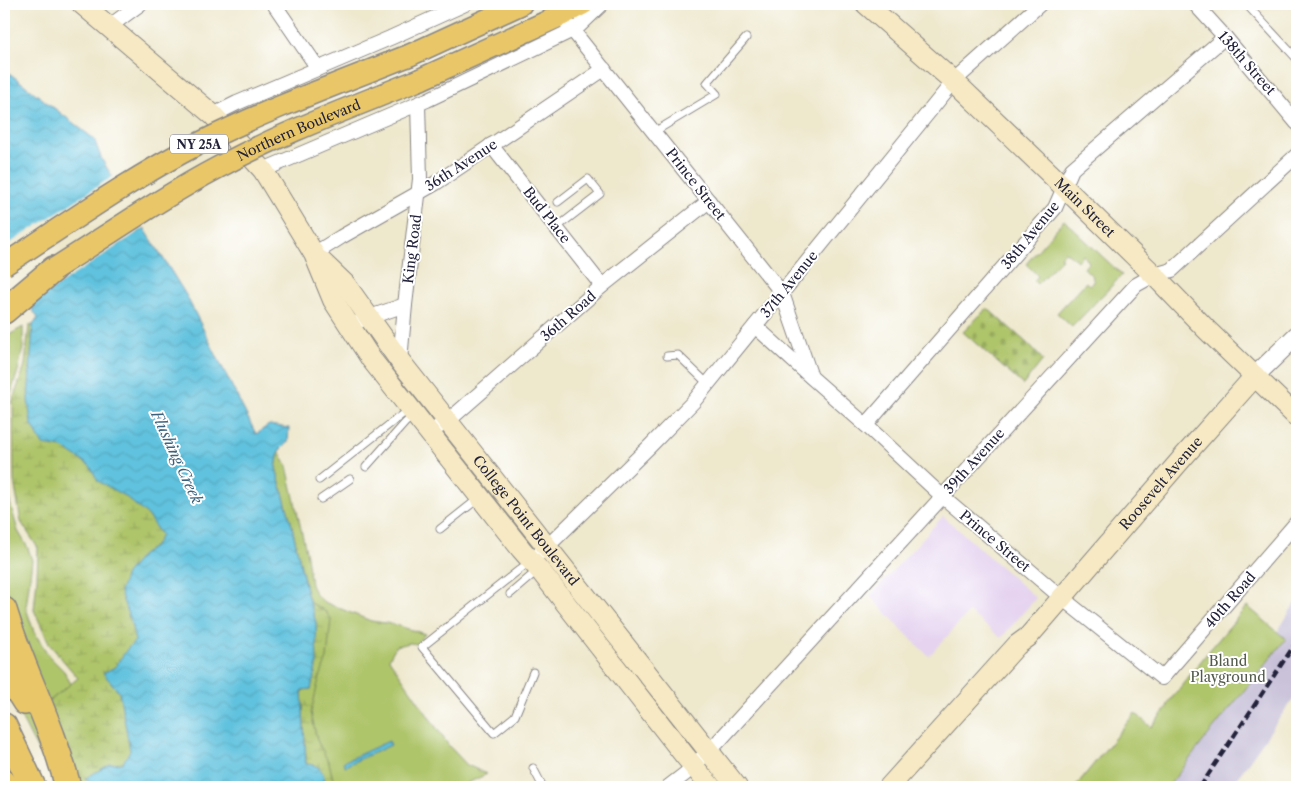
<svg xmlns="http://www.w3.org/2000/svg" width="1301" height="791" font-family="'Libre Caslon Text',serif">
	<defs>
		<pattern id="wetland-marsh" width="20" height="14" patternUnits="userSpaceOnUse" patternTransform="scale(1.25)"><rect width="20" height="14" fill="#afc56a"/><path d="M1 5h8M5 5V1M11 12h8M15 12V8" fill="none" stroke="#96a95d"/></pattern>
		<pattern id="cemetery-stones" width="16" height="16" patternUnits="userSpaceOnUse" patternTransform="scale(1.25)"><rect width="16" height="16" fill="#afc56a"/><path d="M2 7V4a2 2 0 0 1 4 0v3zM10 15v-3a2 2 0 0 1 4 0v3z" fill="#96a95d"/></pattern>
		<pattern id="water-waves" width="16" height="10" patternUnits="userSpaceOnUse" patternTransform="scale(1.25)"><rect width="16" height="10" fill="#60c2de"/><path d="M0 5q4-4 8 0t8 0" fill="none" stroke="#53a6bf"/></pattern>
	</defs>
	<rect width="100%" height="100%" fill="#fff"/>
	<filter id="ink" filterUnits="userSpaceOnUse"><feTurbulence type="fractalNoise" baseFrequency=".02" numOctaves="2"/><feDisplacementMap in="SourceGraphic" scale="10" xChannelSelector="R" yChannelSelector="G"/><feConvolveMatrix kernelMatrix="1 2 1 2 8 2 1 2 1" color-interpolation-filters="sRGB"/></filter>
	<filter id="wash" filterUnits="userSpaceOnUse"><feTurbulence type="fractalNoise" baseFrequency=".0096" numOctaves="4" result="noise"/><feDisplacementMap in="SourceGraphic" scale="20" xChannelSelector="R" yChannelSelector="G"/><feGaussianBlur stdDeviation="1.12" result="paint"/><feColorMatrix in="noise" values="0 0 0 0 0 0 0 0 0 0 0 0 0 0 0 0 0 1.4 0 .05"/><feComposite in="paint" operator="in"/></filter>
	<g filter="url(#wash)">
		<rect width="100%" height="100%" fill="#eee8cd"/>
		<!-- built -->
		<polygon fill="#e5d3f0" points="943,516 1036,598 1001,638 969,612 929,656 918,646 870,596"/>
		<!-- railway -->
		<polygon fill="#c7c0d8" points="1297,600 1297,693 1231,787 1168,787 1205,739 1286,639 1278,631"/>
		<!-- green -->
		<g fill="#afc56a" stroke="#687452">
			<polygon points="1064,220 1122,275 1072,327 1057,313 1086,282 1089,285 1094,280 1091,277 1092,276 1084,268 1089,262 1083,255 1077,261 1068,253 1067,253 1064,252 1060,257 1062,259 1037,284 1034,281 1038,276 1026,264"/>
			<polygon points="23,327 23,348 18,371 9,399 8,427 8,496 18,531 28,548 32,560 26,608 34,632 49,656 64,671 71,684 47,703 80,787 55,787 49,772 4,685 4,646 11,616 4,588 4,338"/>
			<polygon points="279,451 287,466 307,556 311,585 316,595 324,602 371,621 392,624 425,634 417,644 410,643 396,646 389,659 449,746 467,765 487,774 459,787 327,787 302,690 316,622 307,594 291,522 276,468"/>
			<polygon points="1247,606 1286,639 1205,739 1168,787 1075,787 1135,713 1151,727 1167,708 1168,703 1208,652"/>
		</g>
		<!-- wetland -->
		<g fill="url(#wetland-marsh)" stroke="#687452">
			<polygon points="33,325 38,356 169,526 147,787 80,787 47,703 78,678 50,645 34,610 37,578 38,548 21,522 14,481 13,400 25,365 29,326"/>
			<polygon points="309,602 325,611 331,619 327,658 318,683 311,712 317,740 329,763 335,787 327,787 322,772 306,765 302,690 311,689 316,622"/>
		</g>
		<!-- cemetery -->
		<polygon fill="url(#cemetery-stones)" stroke="#687452" points="987,308 1028,344 1043,360 1023,385 963,332"/>
		<!-- water -->
		<g fill="url(#water-waves)" stroke="#41728c">
			<path d="M4 69 94 139 102 160 186 295 256 434 269 425 289 428 288 442 279 451 276 468 291 522 307 594 316 622 317 664 311 689 302 690 306 764C323 765 323 773 327 787H102L84 779 110 764 123 763 130 750 119 692 103 673 115 667 127 649 135 641 131 623 120 592 126 574 141 556 155 546 161 535 147 515 126 497 98 481 90 466 63 448 43 445 31 423 28 400 33 325 38 318 4 266Z"/>
			<polygon points="389,741 391,745 345,766 343,762"/>
		</g>
		<!-- pier -->
		<polygon fill="#eee8cd" points="115,175 147,226 27,306 4,270 4,247"/>
	</g>
	<g filter="url(#ink)">
		<g fill="none" stroke-linecap="round" stroke-linejoin="round">
			<defs>
				<g id="service">
					<polyline points="1246,4 1297,59"/>
					<polyline points="654,132 717,94 707,83 746,38"/>
					<polyline points="556,228 600,194 588,179 558,202"/>
					<polyline points="667,356 678,355 708,384"/>
					<polyline points="366,467 405,423 414,415"/>
					<polyline points="319,480 409,409"/>
					<polyline points="321,499 350,479"/>
					<polyline points="440,529 479,498"/>
					<polyline points="529,562 422,647 494,733 515,716 533,672"/>
					<polyline points="510,594 538,570"/>
					<polyline points="533,768 543,787"/>
				</g>
				<g id="minor">
					<polyline points="274,4 313,61 317,69"/>
					<polyline points="557,4 566,22 782,293 811,377 869,428 942,496 1062,598 1162,678 1297,522"/>
					<polyline points="1195,4 1225,37 1297,123"/>
					<polyline points="110,26 140,4"/>
					<polyline points="213,115 237,103 390,38 465,4"/>
					<polyline points="491,145 602,286"/>
					<polyline points="263,170 427,100 577,28 602,4"/>
					<polyline points="314,254 341,237 436,183 604,69"/>
					<polyline points="361,320 405,305"/>
					<polyline points="755,326 810,376"/>
					<polyline points="400,361 405,305 420,179 418,104"/>
					<polyline points="866,425 1055,208 1072,169 1225,37"/>
					<polyline points="430,433 456,414 602,286 709,201"/>
					<polyline points="540,553 555,539 649,447 694,401 954,81 1040,4"/>
					<polyline points="668,787 685,774 717,743 1136,285 1154,275 1172,270 1297,155"/>
				</g>
				<polyline id="tertiary" points="1255,376 1297,335"/>
				<g id="secondary">
					<polyline points="82,4 213,115 263,170 314,254 333,300 371,359 521,549 542,573 685,756 711,787"/>
					<path id="s1" d="M866 4 961 88 1065 188 1154 275 1207 330 1297 417"/>
					<path id="s2" d="M321 261 346 285 400 361 737 787"/>
					<path id="s3" d="M889 787 1017 645 1028 637 1185 455 1255 376"/>
				</g>
				<g id="primary">
					<polyline points="410,55 521,4"/>
					<polyline points="421,79 562,15 583,4"/>
				</g>
				<g id="motorway">
					<polyline points="4,311 54,269"/>
					<path d="M4 610C22 670 53 726 68 787"/>
					<polyline points="4,669 25,702"/>
					<polyline points="4,726 33,787"/>
					<polyline points="4,783 6,787"/>
				</g>
			</defs>
			<!-- service casing -->
			<use href="#service" stroke="#888584" stroke-width="9"/>
			<!-- minor casing -->
			<use href="#minor" stroke="#888584" stroke-width="16"/>
			<!-- tertiary casing -->
			<use href="#tertiary" stroke="#888584" stroke-width="20"/>
			<!-- secondary casing -->
			<use href="#secondary" stroke="#888584" stroke-width="22"/>
			<!-- primary casing -->
			<use href="#primary" stroke="#888584" stroke-width="24"/>
			<!-- motorway casing -->
			<use href="#motorway" stroke="#888584" stroke-width="28"/>
			<!-- service -->
			<use href="#service" stroke="#fff" stroke-width="7"/>
			<!-- minor -->
			<use href="#minor" stroke="#fff" stroke-width="14"/>
			<!-- tertiary -->
			<use href="#tertiary" stroke="#fff" stroke-width="18"/>
			<!-- secondary -->
			<use href="#secondary" stroke="#f6e9c3" stroke-width="20"/>
			<!-- primary -->
			<use href="#primary" stroke="#e9c769" stroke-width="21"/>
			<!-- motorway -->
			<use href="#motorway" stroke="#e9c769" stroke-width="25"/>
			<!-- rail -->
			<polyline stroke="#22223b" stroke-width="4" stroke-dasharray="8 4" stroke-linecap="butt" points="1200,787 1297,641"/>
			<defs>
				<g id="primary-bridge">
					<path d="M4 265C68 223 132 178 200 143 268 109 340 83 410 55"/>
					<path id="s4" d="M54 269C108 235 162 197 219 167 283 132 353 107 421 79"/>
				</g>
			</defs>
			<!-- primary-bridge casing -->
			<use href="#primary-bridge" stroke="#888584" stroke-width="24" stroke-linecap="butt"/>
			<!-- primary-bridge -->
			<use href="#primary-bridge" stroke="#e9c769" stroke-width="21"/>
		</g>
	</g>
	<g text-anchor="middle" dominant-baseline="central" stroke-width="4" stroke-linejoin="round" paint-order="stroke">
		<!-- shield labels -->
		<rect fill="#fff" stroke="#646476" stroke-width="1" x="170" y="134.5" width="58" height="19" rx="4"/>
		<g font-size="12" font-weight="bold" fill="#22223b">
			<text x="199" y="144">NY 25A</text>
		</g>
		<!-- street labels -->
		<g font-size="14" fill="#22223b" stroke="#fff">
			<text transform="translate(1247 63) rotate(49)">138th Street</text>
			<text stroke="none"><textPath href="#s4" startOffset="282">Northern Boulevard</textPath></text>
			<text transform="translate(461 165) rotate(-33)">36th Avenue</text>
			<text transform="translate(696 184) rotate(52)">Prince Street</text>
			<text stroke="none"><textPath href="#s1" startOffset="299">Main Street</textPath></text>
			<text transform="translate(547 215) rotate(52)">Bud Place</text>
			<text transform="translate(1030 235) rotate(-51)">38th Avenue</text>
			<text transform="translate(412 249) rotate(-83)">King Road</text>
			<text transform="translate(789 284) rotate(-51)">37th Avenue</text>
			<text transform="translate(568 316) rotate(-41)">36th Road</text>
			<text transform="translate(974 461) rotate(-48)">39th Avenue</text>
			<text stroke="none"><textPath href="#s3" startOffset="408">Roosevelt Avenue</textPath></text>
			<text stroke="none"><textPath href="#s2" startOffset="331">College Point Boulevard</textPath></text>
			<text transform="translate(995 541) rotate(40)">Prince Street</text>
			<text transform="translate(1230 600) rotate(-49)">40th Road</text>
		</g>
		<!-- park labels -->
		<g font-size="14" fill="#535b4b" stroke="#fff">
			<text x="1228" y="661">Bland<tspan x="1228" dy="16">Playground</tspan></text>
		</g>
		<!-- water labels -->
		<g font-size="15" font-style="italic" fill="#3b627c" stroke="#fff">
			<text transform="translate(177 457) rotate(65)">Flushing Creek</text>
		</g>
	</g>
	<!-- margin -->
	<rect width="1301" height="791" fill="none" stroke="#fff" stroke-width="20"/>
</svg>
